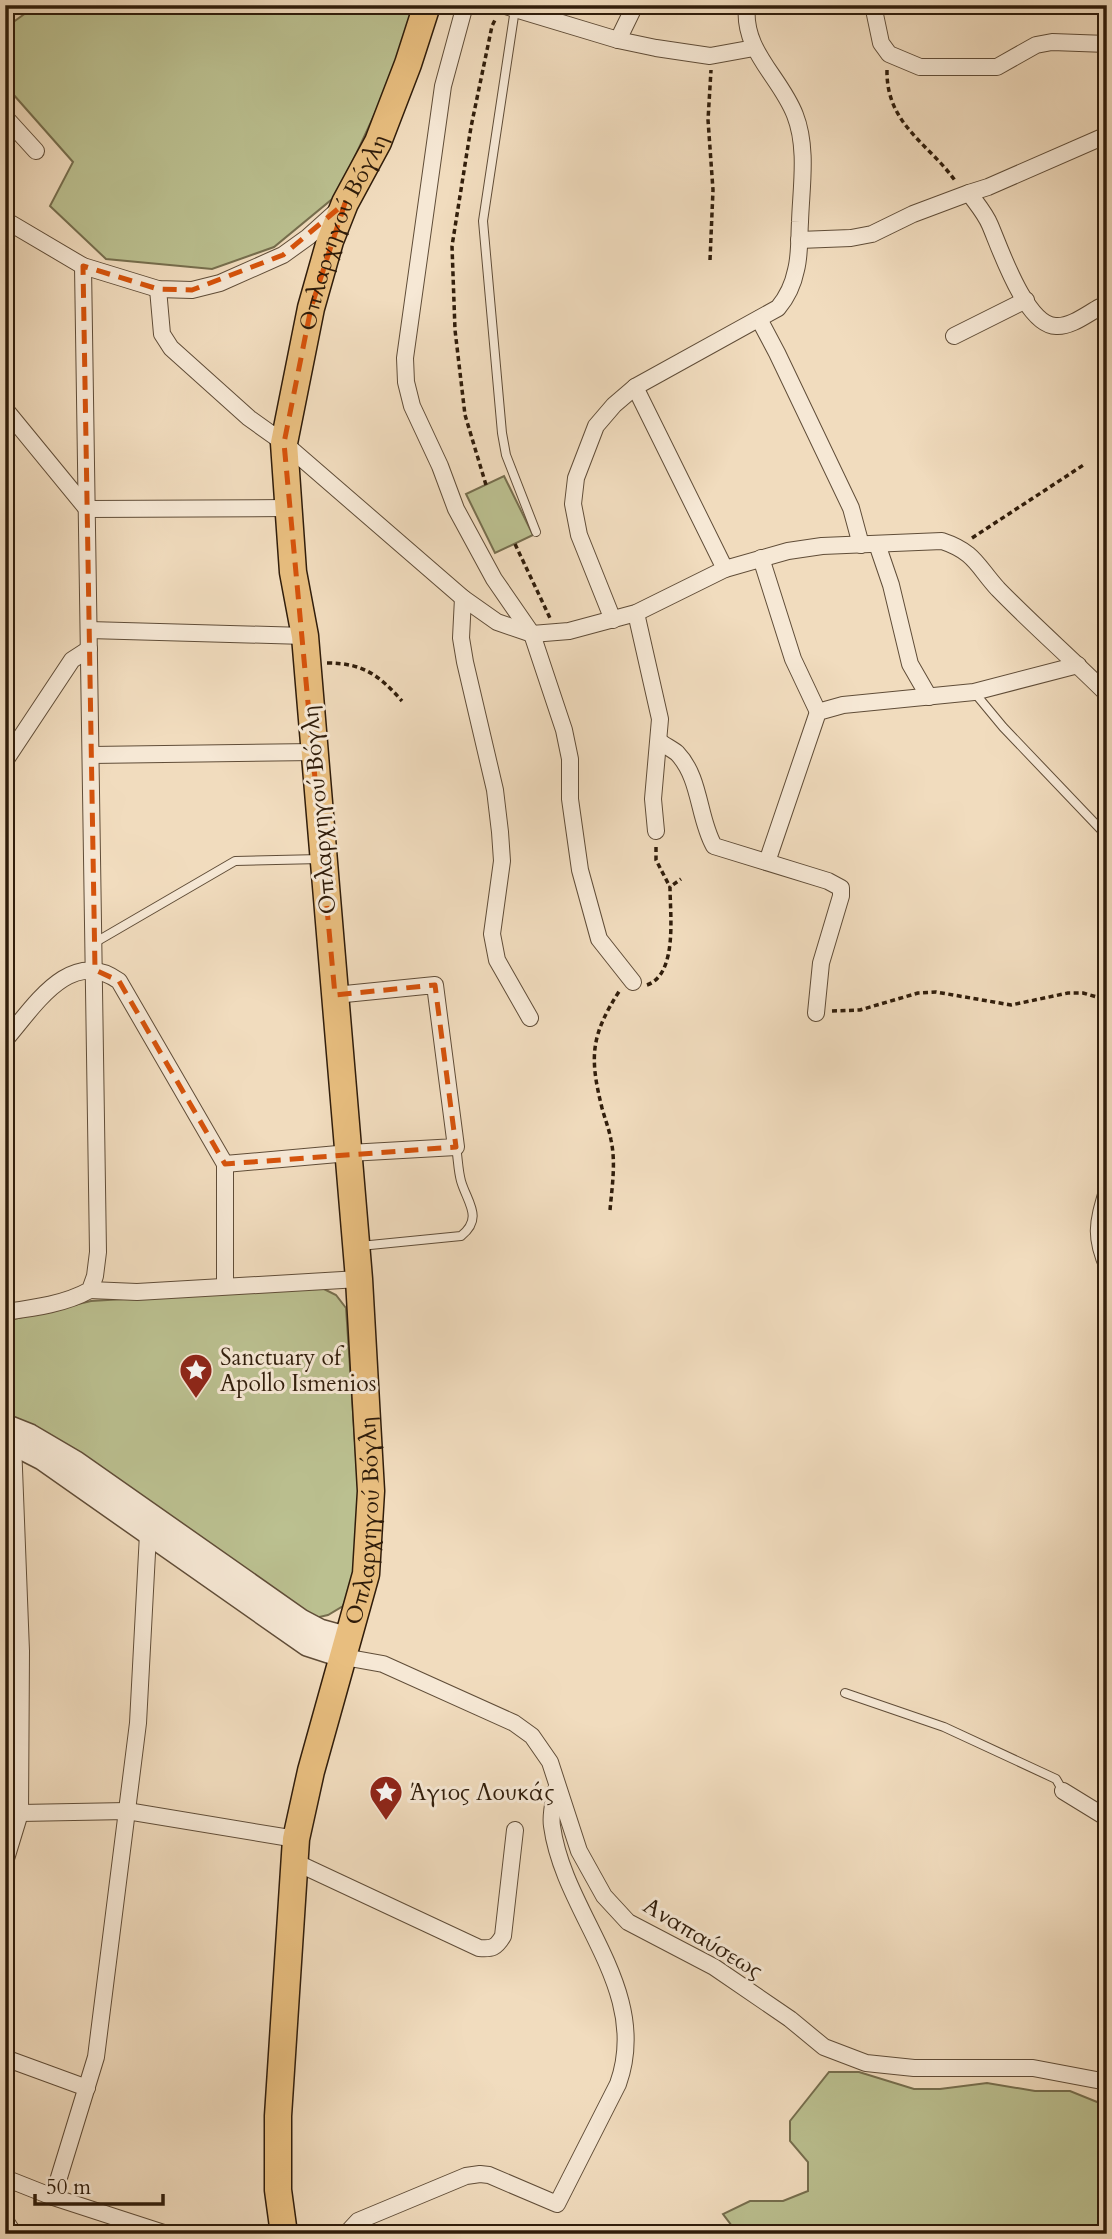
<svg xmlns="http://www.w3.org/2000/svg" width="1112" height="2239" font-family="Cardo,serif">
	<rect width="100%" height="100%" fill="#f1dcbe"/>
	<filter id="stains"><feTurbulence type="fractalNoise" baseFrequency=".00286" numOctaves="4"/><feColorMatrix values="0 0 0 0 .2 0 0 0 0 .09 0 0 0 0 .02 0 0 0 .5 -.17"/></filter>
	<radialGradient id="worn" r=".72"><stop offset=".6" stop-color="#630" stop-opacity="0"/><stop offset="1" stop-color="#630" stop-opacity=".3"/></radialGradient>
	<!-- green -->
	<g fill="#bbc090" stroke="#766e4e" stroke-width="2">
		<polygon points="37,5 419,5 404,51 337,195 274,247 212,269 106,259 50,206 73,162 5,85 5,28"/>
		<polygon points="504,476 533,535 495,553 466,494"/>
		<polygon points="320,1287 336,1295 346,1308 360,1517 354,1580 343,1606 328,1615 315,1618 5,1420 5,1325 14,1319 91,1301"/>
		<polygon points="829,2072 859,2072 914,2089 940,2089 987,2083 1035,2091 1070,2091 1107,2106 1107,2234 738,2234 723,2214 750,2201 783,2201 808,2191 808,2162 790,2141 790,2121"/>
	</g>
	<g fill="none" stroke-linecap="round" stroke-linejoin="round">
		<defs>
			<g id="service">
				<polyline points="515,9 483,221 502,433 506,455 536,532"/>
				<polyline points="974,692 1003,727 1107,836"/>
				<polyline points="94,943 235,861 321,859"/>
				<path d="M1107 1177C1095 1219 1087 1234 1107 1275"/>
				<path d="M360 1246 461 1236C484 1218 467 1202 461 1181 458 1170 458 1158 456 1147"/>
				<polyline points="845,1693 944,1727 1056,1779 1063,1791"/>
			</g>
			<g id="minor">
				<polyline points="465,5 443,86 405,358 406,382 412,406 440,466 456,509 494,579 532,634 564,730 570,759 570,799 580,870 599,939 633,982"/>
				<polyline points="502,5 618,40 656,48 710,56 754,48"/>
				<polyline points="873,5 881,43 889,54 920,67 997,67 1036,45 1052,42 1107,44"/>
				<polyline points="618,40 635,5"/>
				<polyline points="5,117 36,151"/>
				<polyline points="969,193 988,187 1107,135"/>
				<polyline points="5,220 83,266 158,289 192,290 220,283 283,255 308,237 338,210"/>
				<path d="M799 240 851 238 872 234 913 214 969 193C976 203 985 213 990 225 1000 248 1026 326 1056 326 1071 327 1087 314 1100 307"/>
				<path d="M158 289 162 334 171 348 249 418 284 443 463 598 497 622 532 634 569 631 636 613 725 569 788 551 822 546 942 541C975 552 977 566 998 589 1033 625 1071 658 1107 694"/>
				<polyline points="759,319 777,353 851,508 861,545"/>
				<polyline points="954,336 1026,300"/>
				<polyline points="635,387 725,569"/>
				<polyline points="5,409 87,509 287,508"/>
				<polyline points="877,544 891,585 910,664 929,697"/>
				<polyline points="761,558 793,659 818,712"/>
				<polyline points="463,598 461,638 465,662 495,790 500,832 502,861 492,934 497,960 530,1018"/>
				<polyline points="636,613 660,719 653,799 656,831"/>
				<path d="M613 620 579 535 573 504 576 478 596 426 614 405 635 387 778 308C788 296 793 285 796 270 800 255 799 237 800 222 801 188 808 148 795 115 780 76 742 51 747 5"/>
				<polyline points="89,630 305,636"/>
				<path d="M659 741C664 745 672 749 677 753 701 778 698 818 714 846L828 881 841 888V896L821 963 816 1013"/>
				<polyline points="91,755 315,752"/>
				<polyline points="5,761 72,660 89,649"/>
				<polyline points="767,862 818,712 843,705 974,692 1078,665"/>
				<path d="M5 1040C34 1007 70 946 119 981L225 1164V1286"/>
				<polyline points="225,1164 349,1153 456,1147 435,985 335,995"/>
				<polyline points="90,1290 137,1292 359,1279"/>
				<path d="M5 1312C34 1308 65 1304 90 1290L95 1276 98 1252 83 266"/>
				<polyline points="344,1657 383,1664 514,1723 532,1736 550,1762 579,1851 604,1896 628,1922 714,1967 790,2019 824,2047 866,2063 914,2068 1033,2068 1107,2082"/>
				<polyline points="1063,1791 1107,1818"/>
				<polyline points="20,1813 127,1811 296,1839"/>
				<polyline points="5,1862 20,1813 21,1651 13,1443"/>
				<path d="M295 1862 479 1948C492 1949 496 1948 503 1936L515 1830"/>
				<polyline points="5,2058 87,2088"/>
				<polyline points="5,2178 53,2197 167,2234"/>
				<polyline points="53,2197 96,2057 138,1723 148,1534"/>
				<polyline points="5,2220 14,2234"/>
				<path d="M346 2234 358 2221 466 2176 480 2174 489 2175 557 2204 618 2084C652 1989 564 1915 552 1826 550 1814 554 1801 556 1789"/>
			</g>
			<g id="tertiary">
				<polyline points="5,1425 30,1435 76,1462 301,1620 320,1630 349,1638"/>
				<polyline points="5,1440 42,1459 307,1645 344,1657"/>
			</g>
			<g id="primary">
				<path id="s1" d="M284 2234 278 2190V2116L296 1839 311 1771 366 1574 371 1491 359 1279 305 636 293 572 284 443 311 308 330 241 345 203 378 142 408 64 427 5"/>
			</g>
		</defs>
		<!-- service casing -->
		<use href="#service" stroke="#604d38" stroke-width="10"/>
		<!-- minor casing -->
		<use href="#minor" stroke="#604d38" stroke-width="18"/>
		<!-- tertiary casing -->
		<use href="#tertiary" stroke="#604d38" stroke-width="24"/>
		<!-- primary casing -->
		<use href="#primary" stroke="#301d0b" stroke-width="29"/>
		<!-- path -->
		<g stroke="#301d0b" stroke-width="3.5" stroke-dasharray="5 3.5" stroke-linecap="butt">
			<path d="M887 70C886 125 930 144 956 182"/>
			<polyline points="710,260 713,190 708,120 711,70"/>
			<polyline points="486,485 465,415 455,330 452,246 471,127 492,26 495,20"/>
			<polyline points="972,538 1085,464"/>
			<polyline points="515,544 550,618"/>
			<path d="M327 663C363 663 379 675 402 701"/>
			<polyline points="656,847 656,860 670,887"/>
			<path d="M647 985C678 974 670 914 670 887L681 879"/>
			<polyline points="832,1011 860,1010 918,993 936,992 1011,1005 1068,993 1083,993 1107,1000"/>
			<path d="M610 1210C612 1187 616 1163 611 1140 609 1129 605 1119 602 1108 589 1056 591 1035 620 990"/>
		</g>
		<!-- service -->
		<use href="#service" stroke="#f6e8d5" stroke-width="8"/>
		<!-- minor -->
		<use href="#minor" stroke="#f6e8d5" stroke-width="16"/>
		<!-- tertiary -->
		<use href="#tertiary" stroke="#f6e8d5" stroke-width="21"/>
		<!-- primary -->
		<use href="#primary" stroke="#e8be7f" stroke-width="26"/>
	</g>
	<!-- marked area -->
	<path fill="none" stroke="#d6530c" stroke-width="5" stroke-dasharray="14 9" stroke-linejoin="round" d="M345 203 311 308 284 443 335 995 435 985 456 1147 225 1164 119 981 95 970 83 266 158 289 192 290 283 255Z"/>
	<!-- icons -->
	<defs>
		<symbol id="sight-pin" viewBox="-11 -11 22 30"><path d="M0 17L-7.5 6A9.5 9.5 0 1 1 7.5 6Z" fill="#8f2418" stroke="#f6e8d5"/><path d="M0-6L1.8-2.2L6-1.7L2.9 1.2L3.7 5.4L0 3.3L-3.7 5.4L-2.9 1.2L-6-1.7L-1.8-2.2Z" fill="#fff"/></symbol>
	</defs>
	<g fill-rule="evenodd">
		<use href="#sight-pin" x="177" y="1351" width="38" height="52"/>
		<use href="#sight-pin" x="367" y="1773" width="38" height="52"/>
	</g>
	<g text-anchor="middle" dominant-baseline="central" stroke-width="6" stroke-linejoin="round" paint-order="stroke">
		<!-- street labels -->
		<g font-size="23" fill="#301d0b" stroke="#f6e8d5">
			<text stroke="none"><textPath href="#s1" startOffset="2025">Οπλαρχηγού Βόγλη</textPath></text>
			<text transform="translate(319 810) rotate(-95)">Οπλαρχηγού Βόγλη</text>
			<text stroke="none"><textPath href="#s1" startOffset="723">Οπλαρχηγού Βόγλη</textPath></text>
			<text transform="translate(703 1938) rotate(31)">Αναπαύσεως</text>
		</g>
		<!-- poi labels -->
		<g font-size="23" fill="#301d0b" stroke="#f6e8d5" text-anchor="start">
			<text x="220" y="1357">Sanctuary of<tspan x="220" dy="26">Apollo Ismenios</tspan></text>
			<text x="410" y="1792">Άγιος Λουκάς</text>
		</g>
	</g>
	<!-- margin -->
	<rect width="1112" height="2239" fill="none" stroke="#f1dcbe" stroke-width="28"/>
	<rect x="7" y="7" width="1098" height="2225" fill="none" stroke="#301d0b" stroke-width="3.5"/>
	<rect x="14" y="14" width="1084" height="2211" fill="none" stroke="#301d0b" stroke-width="2"/>
	<!-- scale -->
	<path d="M35 2194v10h128v-10" fill="none" stroke="#301d0b" stroke-width="3.5"/>
	<text x="46" y="2194" font-size="21" fill="#301d0b" stroke="#f6e8d5" stroke-width="5" paint-order="stroke">50 m</text>
	<rect width="100%" height="100%" filter="url(#stains)"/>
	<rect width="100%" height="100%" fill="url(#worn)"/>
</svg>
